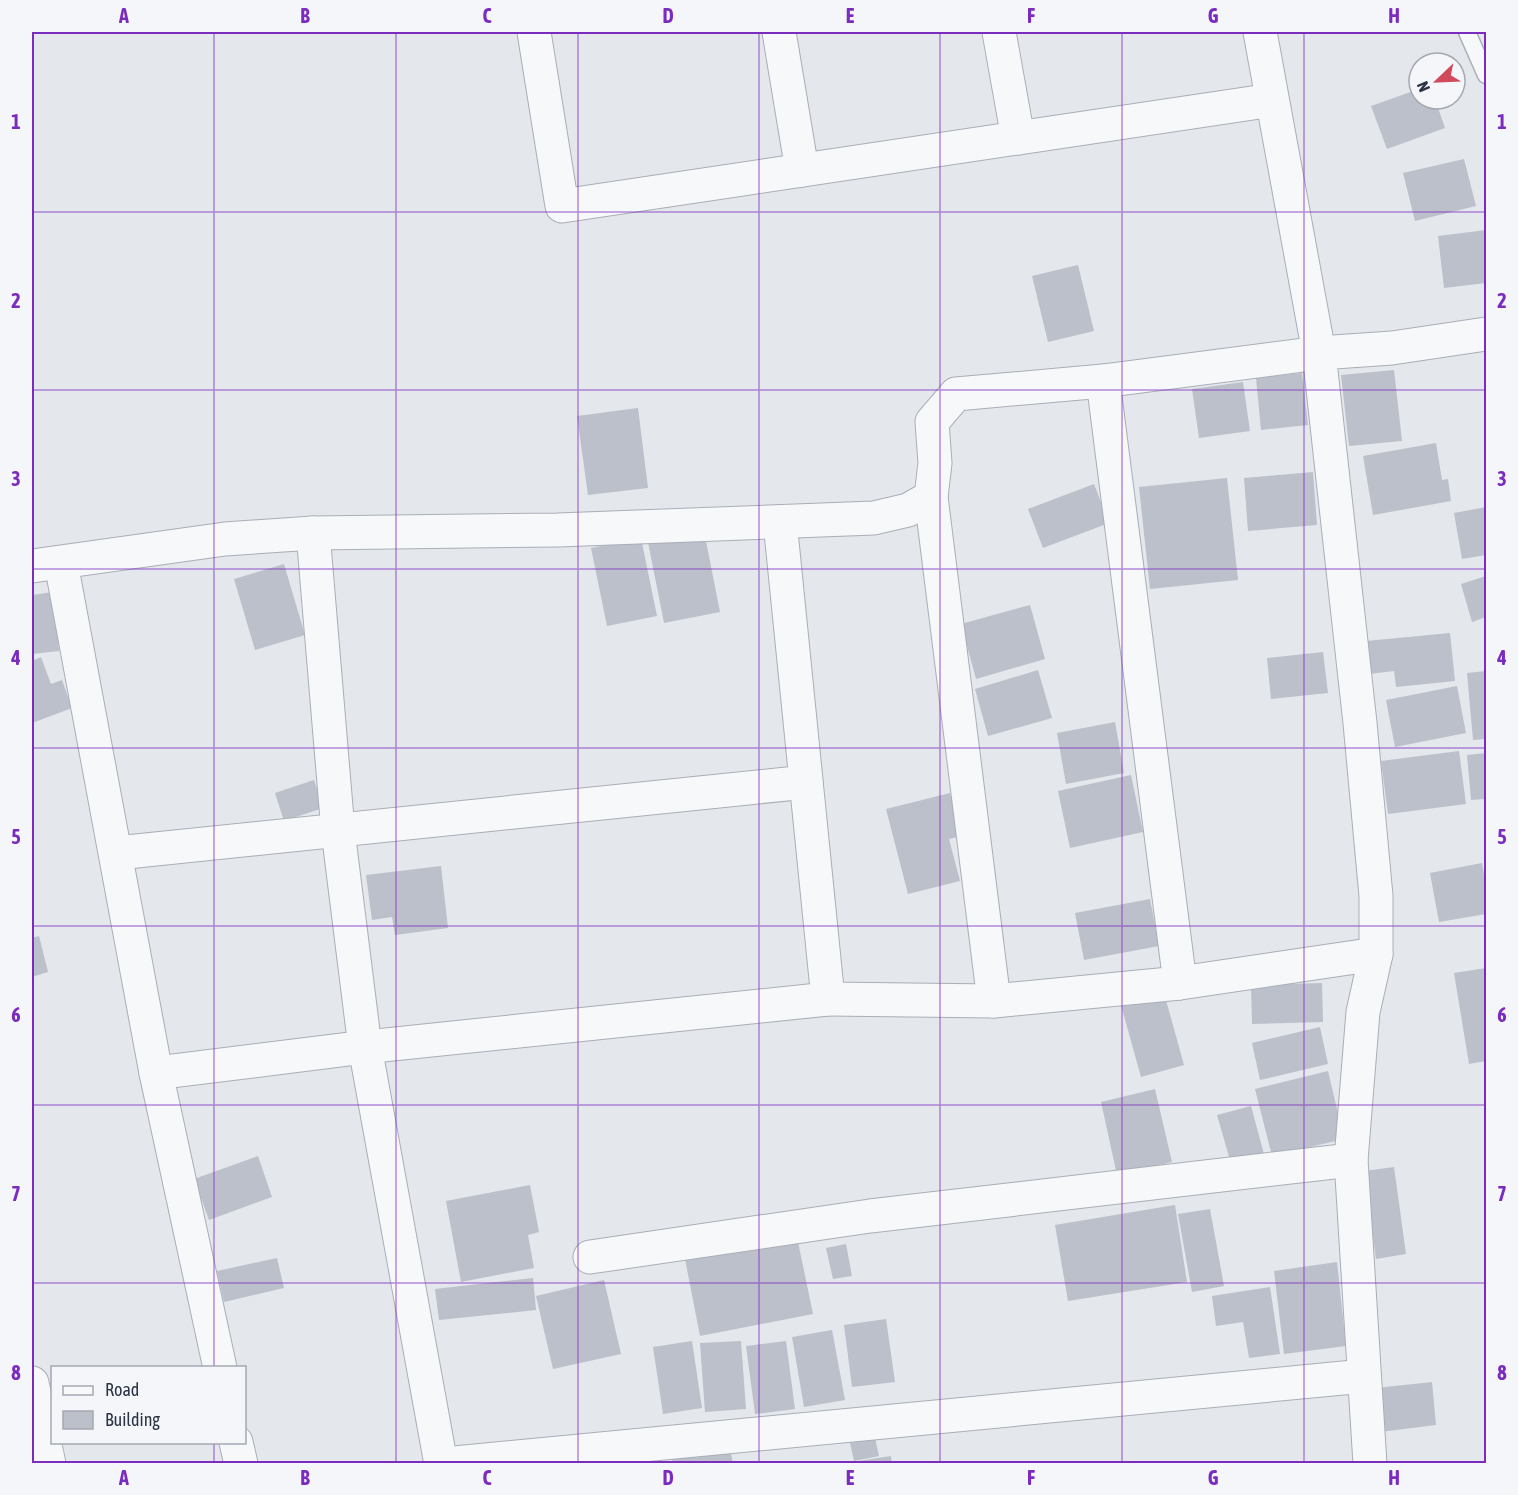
<svg xmlns="http://www.w3.org/2000/svg" width="1518" height="1495" font-family="'Asap Condensed',sans-serif">
	<rect width="100%" height="100%" fill="#e4e7ec"/>
	<!-- building -->
	<g fill="#bbc0ca">
		<polygon points="1419,89 1419,99 1435,99 1445,128 1387,149 1371,106"/>
		<polygon points="1464,159 1476,206 1415,221 1403,173"/>
		<polygon points="1486,230 1486,283 1444,288 1438,236"/>
		<polygon points="1078,265 1094,331 1048,342 1032,276"/>
		<polygon points="1394,370 1402,441 1349,446 1341,375"/>
		<polygon points="1302,373 1308,425 1261,430 1256,378"/>
		<polygon points="1243,382 1250,431 1199,438 1192,389"/>
		<polygon points="638,408 648,488 588,495 577,416"/>
		<polygon points="1436,443 1442,480 1448,479 1451,501 1373,515 1363,456"/>
		<polygon points="1313,472 1317,525 1248,531 1244,478"/>
		<polygon points="1227,478 1238,580 1150,589 1139,487"/>
		<polygon points="1094,484 1109,523 1043,548 1028,509"/>
		<polygon points="1486,507 1486,555 1462,559 1454,513"/>
		<polygon points="704,531 720,612 664,623 648,542"/>
		<polygon points="641,538 657,616 607,626 591,548"/>
		<polygon points="284,564 305,635 255,650 234,579"/>
		<polygon points="1486,576 1486,617 1472,622 1461,584"/>
		<polygon points="53,592 59,651 32,654 32,595"/>
		<polygon points="1030,605 1045,659 976,679 961,624"/>
		<polygon points="1450,633 1455,681 1396,687 1394,671 1369,674 1366,641"/>
		<polygon points="1323,652 1328,693 1271,699 1267,658"/>
		<polygon points="41,657 51,684 62,680 72,708 32,723 32,661"/>
		<polygon points="1038,670 1052,718 988,736 975,689"/>
		<polygon points="1486,671 1486,739 1473,740 1467,673"/>
		<polygon points="1457,686 1466,733 1395,747 1386,700"/>
		<polygon points="1115,722 1124,773 1066,784 1057,733"/>
		<polygon points="1459,751 1466,804 1388,814 1381,761"/>
		<polygon points="1486,753 1486,799 1471,800 1467,755"/>
		<polygon points="1131,775 1143,832 1070,848 1058,791"/>
		<polygon points="314,780 323,808 284,821 275,793"/>
		<polygon points="950,793 961,836 949,839 960,881 908,894 886,809"/>
		<polygon points="1482,863 1486,886 1486,914 1439,922 1430,873"/>
		<polygon points="441,866 448,928 395,935 392,917 372,920 366,875"/>
		<polygon points="1150,899 1159,946 1084,960 1075,913"/>
		<polygon points="39,936 48,972 32,977 32,938"/>
		<polygon points="1486,968 1486,1061 1469,1064 1454,973"/>
		<polygon points="1322,983 1323,1022 1252,1024 1251,985"/>
		<polygon points="1164,993 1184,1065 1141,1077 1121,1005"/>
		<polygon points="1320,1027 1328,1064 1260,1080 1252,1043"/>
		<polygon points="1328,1071 1344,1139 1272,1156 1255,1089"/>
		<polygon points="1155,1089 1172,1162 1117,1175 1101,1102"/>
		<polygon points="1251,1106 1265,1158 1232,1167 1217,1115"/>
		<polygon points="258,1156 272,1197 209,1220 194,1179"/>
		<polygon points="1394,1167 1406,1254 1376,1259 1364,1171"/>
		<polygon points="530,1185 539,1232 528,1235 534,1268 461,1282 446,1201"/>
		<polygon points="1175,1205 1187,1282 1068,1301 1055,1225"/>
		<polygon points="1210,1209 1224,1286 1192,1292 1178,1214"/>
		<polygon points="797,1237 813,1314 700,1336 685,1259"/>
		<polygon points="846,1244 852,1276 833,1279 826,1248"/>
		<polygon points="277,1258 284,1288 224,1302 217,1271"/>
		<polygon points="1337,1262 1346,1346 1284,1354 1274,1271"/>
		<polygon points="533,1278 536,1310 439,1320 435,1289"/>
		<polygon points="604,1280 621,1354 553,1369 536,1296"/>
		<polygon points="1270,1287 1280,1354 1249,1358 1243,1322 1216,1326 1212,1296"/>
		<polygon points="886,1319 895,1382 852,1387 844,1325"/>
		<polygon points="832,1330 845,1400 804,1407 792,1337"/>
		<polygon points="692,1341 702,1408 663,1414 653,1347"/>
		<polygon points="741,1341 746,1409 705,1412 700,1343"/>
		<polygon points="786,1341 795,1409 755,1414 746,1346"/>
		<polygon points="1432,1382 1436,1425 1380,1432 1376,1388"/>
		<polygon points="875,1438 879,1456 854,1461 850,1443"/>
		<polygon points="729,1443 733,1464 673,1464 671,1454"/>
		<polygon points="891,1456 892,1464 852,1464 852,1462"/>
	</g>
	<g fill="none" stroke-linecap="round" stroke-linejoin="round">
		<defs>
			<polyline id="service" points="1467,32 1486,75"/>
			<g id="minor">
				<polyline points="534,32 562,206 1272,100"/>
				<polyline points="779,32 802,170"/>
				<polyline points="999,32 1018,138"/>
				<polyline points="1103,381 1180,983"/>
				<polyline points="931,497 994,1001"/>
				<polyline points="780,522 828,999 994,1001 1180,983 1376,954"/>
				<polyline points="313,533 338,831 365,1047 441,1464"/>
				<polyline points="61,563 156,1073 220,1368"/>
				<polyline points="32,566 225,539 313,533 558,530 874,518 908,510 931,497 935,463 932,422 956,394 1103,381 1319,353 1260,32"/>
				<polyline points="117,853 806,782"/>
				<polyline points="156,1073 365,1047 828,999"/>
				<polyline points="590,1257 870,1216 1351,1160"/>
				<polyline points="32,1383 49,1464"/>
				<polyline points="236,1442 241,1464"/>
				<polyline points="444,1464 1364,1376"/>
				<polyline points="1370,1464 1351,1160 1363,1012 1376,954 1376,896 1360,723 1319,353 1392,348 1486,334"/>
			</g>
		</defs>
		<!-- service casing -->
		<use href="#service" stroke="#a9aeb7" stroke-width="19"/>
		<!-- minor casing -->
		<use href="#minor" stroke="#a9aeb7" stroke-width="35"/>
		<!-- service -->
		<use href="#service" stroke="#f7f8fa" stroke-width="16"/>
		<!-- minor -->
		<use href="#minor" stroke="#f7f8fa" stroke-width="33"/>
	</g>
	<!-- grid -->
	<path fill="none" stroke="#7b2cbf" stroke-width="1.5" stroke-opacity="0.55" d="M214 32V1368M396 32V1464M578 32V1464M759 32V1464M940 32V1464M1122 32V1464M1304 32V1464M32 212H1486M32 390H1486M32 569H1486M32 748H1486M32 926H1486M32 1105H1486M32 1283H1486M214 1442V1464"/>
	<!-- border -->
	<rect width="1518" height="1495" fill="none" stroke="#f4f6f9" stroke-width="66"/>
	<!-- legend -->
	<rect x="51" y="1366" width="195" height="78" fill="#f4f6f9" stroke="#a4a8b1" stroke-width="1.5"/>
	<rect x="63" y="1386" width="30" height="9" fill="#f7f8fa" stroke="#a4a8b1" stroke-width="1.5"/>
	<text x="105" y="1396" font-size="18" fill="#2b3445">Road</text>
	<rect x="63" y="1411" width="30" height="18" fill="#bbc0ca" stroke="#a4a8b1" stroke-width="1.5"/>
	<text x="105" y="1426" font-size="18" fill="#2b3445">Building</text>
	<!-- north arrow -->
	<g transform="translate(1437 81) rotate(247)"><circle r="28" fill="#f4f6f9" stroke="#a4a8b1" stroke-width="1.5"/>
	<path d="M0-4.5L10 22L0 15L-10 22Z" fill="#d1495b"/>
	<text y="-9" font-size="16" font-weight="bold" text-anchor="middle" fill="#2b3445">N</text>
	</g>
	<rect x="33" y="33" width="1452" height="1429" fill="none" stroke="#7b2cbf" stroke-width="2"/>
	<g font-size="20" text-anchor="middle" font-weight="bold" fill="#7b2cbf">
		<text x="124" y="23">A</text>
		<text x="305" y="23">B</text>
		<text x="487" y="23">C</text>
		<text x="668" y="23">D</text>
		<text x="850" y="23">E</text>
		<text x="1031" y="23">F</text>
		<text x="1213" y="23">G</text>
		<text x="1394" y="23">H</text>
		<text x="16" y="129">1</text>
		<text x="1502" y="129">1</text>
		<text x="16" y="308">2</text>
		<text x="1502" y="308">2</text>
		<text x="16" y="486">3</text>
		<text x="1502" y="486">3</text>
		<text x="16" y="665">4</text>
		<text x="1502" y="665">4</text>
		<text x="16" y="844">5</text>
		<text x="1502" y="844">5</text>
		<text x="16" y="1022">6</text>
		<text x="1502" y="1022">6</text>
		<text x="16" y="1201">7</text>
		<text x="1502" y="1201">7</text>
		<text x="16" y="1380">8</text>
		<text x="1502" y="1380">8</text>
		<text x="124" y="1485">A</text>
		<text x="305" y="1485">B</text>
		<text x="487" y="1485">C</text>
		<text x="668" y="1485">D</text>
		<text x="850" y="1485">E</text>
		<text x="1031" y="1485">F</text>
		<text x="1213" y="1485">G</text>
		<text x="1394" y="1485">H</text>
	</g>
</svg>
